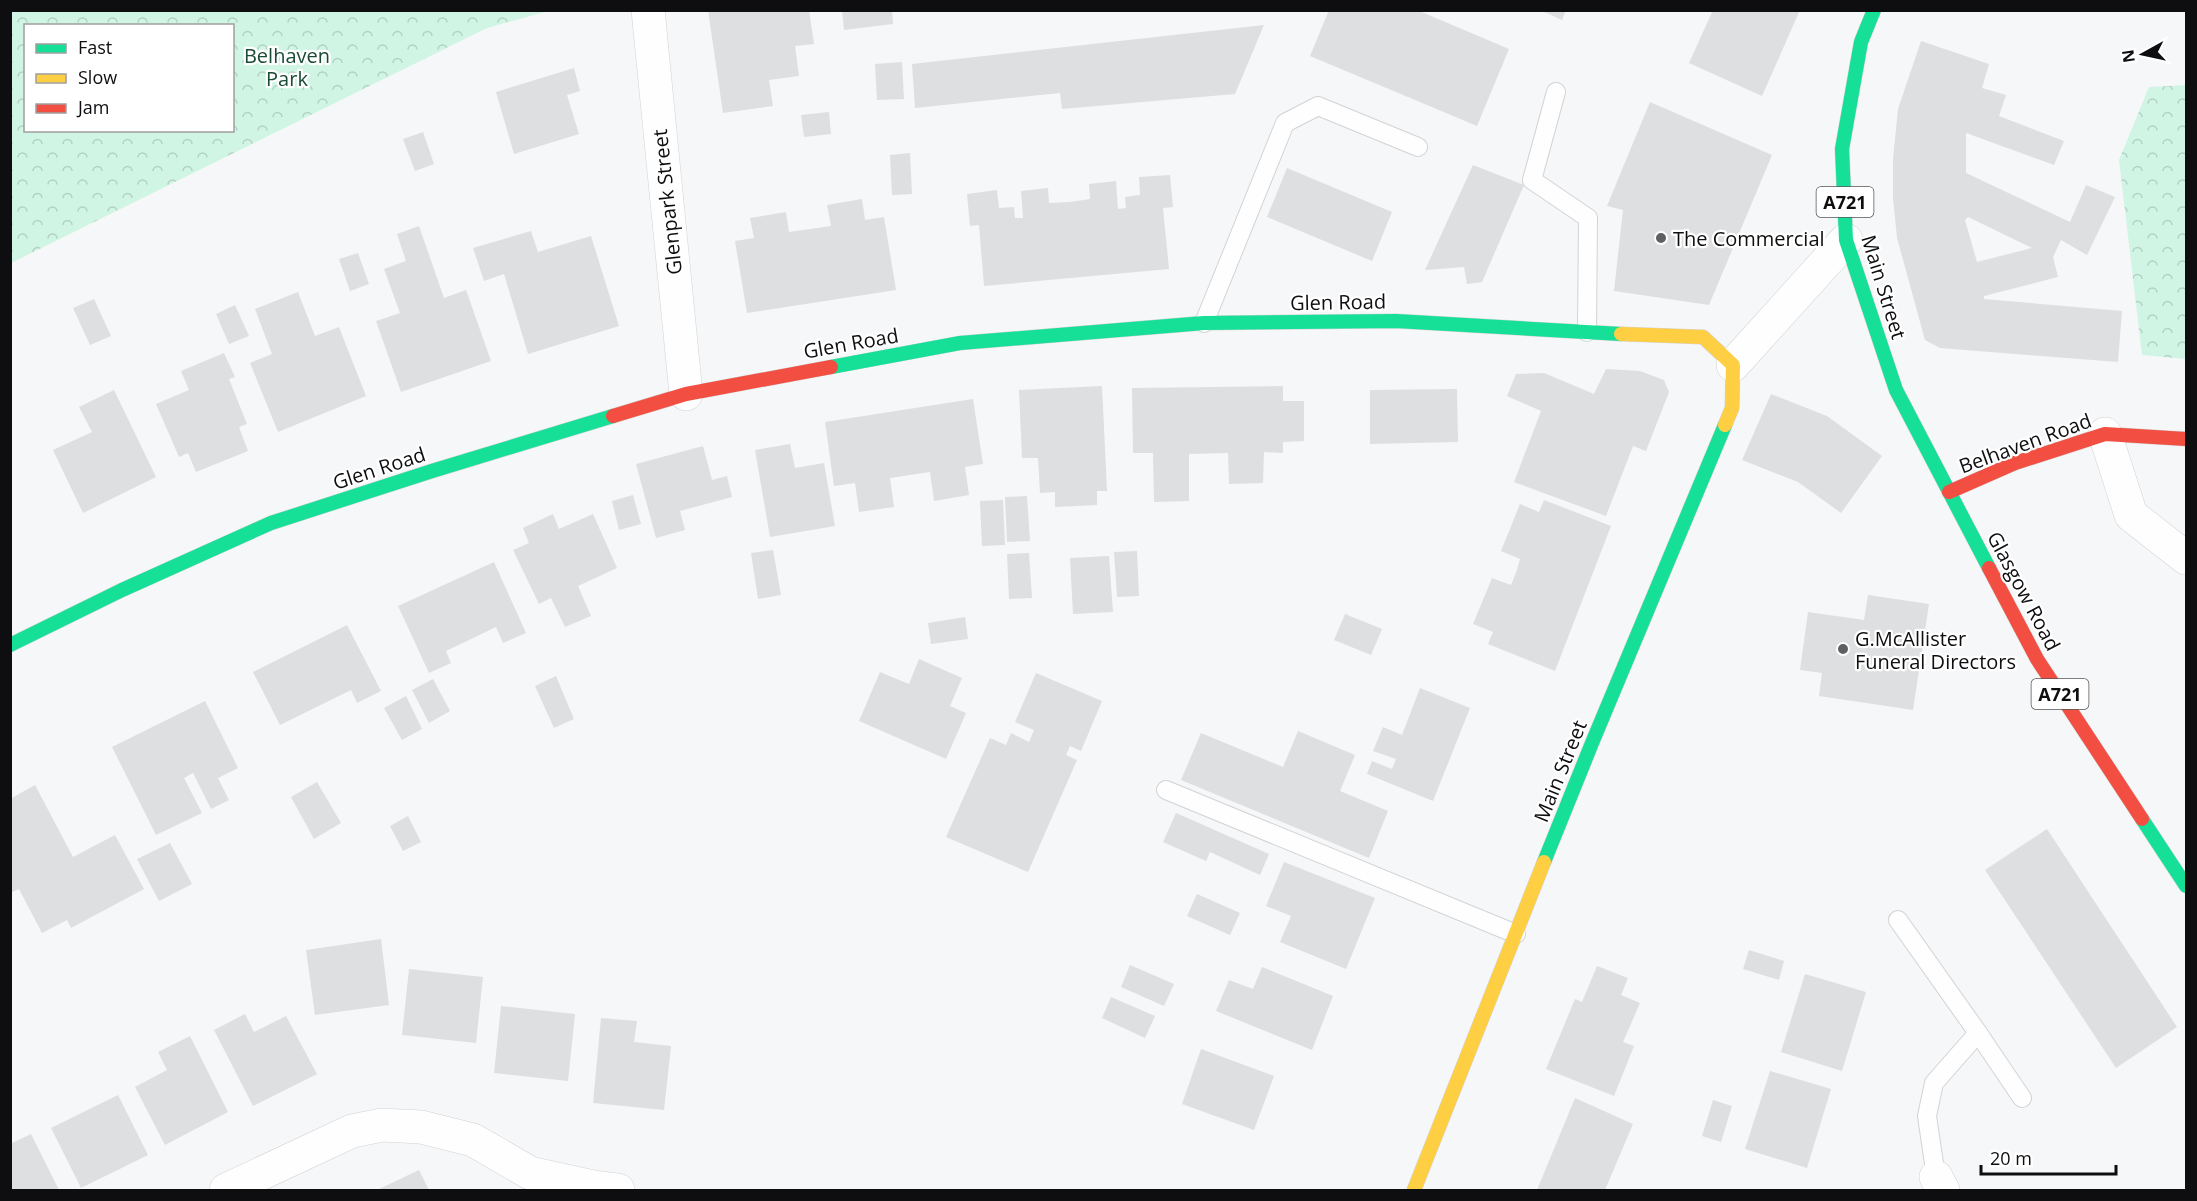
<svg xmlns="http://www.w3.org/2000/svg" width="2197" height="1201" font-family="'Open Sans',sans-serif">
	<defs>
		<pattern id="forest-crowns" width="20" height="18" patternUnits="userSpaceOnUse" patternTransform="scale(1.5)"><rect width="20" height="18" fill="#d1f5e5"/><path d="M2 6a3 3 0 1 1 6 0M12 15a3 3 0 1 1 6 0" fill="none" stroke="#b2d1c3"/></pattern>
	</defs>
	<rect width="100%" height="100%" fill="#f5f7f9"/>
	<!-- forest -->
	<g fill="url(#forest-crowns)" fill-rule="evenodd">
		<path d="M11 10H548V11L487 28 11 263ZM26 26H232V130H26Z"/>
		<polygon points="2186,85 2186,359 2142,355 2119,160 2149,87"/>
	</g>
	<!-- building -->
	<g fill="#dedfe0" fill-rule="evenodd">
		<polygon points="708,10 809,10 814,44 795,46 799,76 769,80 773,106 723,113"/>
		<polygon points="842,10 892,10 893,24 844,30"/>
		<polygon points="1329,10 1417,10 1509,49 1477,126 1310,56"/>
		<polygon points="1540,10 1566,10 1562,20"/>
		<polygon points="1713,10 1800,10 1762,96 1689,63"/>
		<polygon points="1264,25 1235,94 1062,109 1060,93 915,108 912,64"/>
		<path d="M1921 41 1989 64 1982 88 2006 95 1999 116 2064 141 2054 165 1966 133V173L2070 222 2086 185 2115 197 2087 255 2061 240 2053 257 2058 277 1984 296V299L2122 311 2118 362 1940 348 1925 340 1897 238 1893 198V159L1898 109ZM1968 217 2032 248 1977 262 1965 220Z"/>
		<polygon points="902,62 904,99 877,100 875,64"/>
		<polygon points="574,68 580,91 567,95 579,134 514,154 496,92"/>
		<polygon points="1650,102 1772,155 1709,305 1614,291 1623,210 1607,206"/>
		<polygon points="829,112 831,134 804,137 801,115"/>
		<polygon points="423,132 434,164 415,171 403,139"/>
		<polygon points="910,153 912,194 892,195 890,155"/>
		<polygon points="1473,165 1524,185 1482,282 1467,284 1464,267 1425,270"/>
		<polygon points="1287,168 1392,212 1372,261 1267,217"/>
		<polygon points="1170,175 1173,207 1163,208 1169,269 984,286 979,225 970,226 967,194 997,190 999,208 1014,207 1015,218 1023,218 1021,191 1048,188 1049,203 1070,202 1090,199 1089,184 1116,181 1118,209 1126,208 1125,197 1140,195 1139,177"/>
		<polygon points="862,199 865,220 884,217 896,290 747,313 735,241 754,238 750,218 786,212 789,232 831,226 827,205"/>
		<polygon points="419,226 444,298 466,290 491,361 401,392 376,321 400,313 384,269 406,261 397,234"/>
		<polygon points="531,231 538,252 591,236 619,326 528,354 504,274 484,281 473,248"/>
		<polygon points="358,253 369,284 350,291 339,259"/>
		<polygon points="298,292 315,336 339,327 366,396 278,432 250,363 272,354 255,309"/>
		<polygon points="94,299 111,336 90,345 73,308"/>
		<polygon points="235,305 249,336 229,344 216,314"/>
		<polygon points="224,353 235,377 229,379 247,424 239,427 248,451 196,472 188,453 179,457 156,404 189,390 181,371"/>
		<polygon points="1606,369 1640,371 1664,380 1669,392 1646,451 1633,446 1606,516 1514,482 1541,411 1507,396 1516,374 1544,373 1594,394"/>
		<polygon points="1102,386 1107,491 1097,491 1097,505 1055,507 1055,492 1040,493 1038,458 1022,458 1019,390"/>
		<polygon points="1283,386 1283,401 1304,401 1304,441 1283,442 1283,453 1264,452 1263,483 1229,484 1228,453 1189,454 1189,501 1154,502 1153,453 1133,453 1132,388"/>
		<polygon points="1457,389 1458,442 1370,444 1370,390"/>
		<polygon points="114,390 156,477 83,513 53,450 92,432 79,407"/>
		<polygon points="1771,394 1827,416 1882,456 1841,513 1798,482 1742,460"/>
		<polygon points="973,399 983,464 965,467 969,495 934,501 930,472 890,478 894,507 859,512 855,483 834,486 825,422"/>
		<polygon points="790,444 795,468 824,463 835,526 770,537 755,450"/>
		<polygon points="703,446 712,480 727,476 732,497 680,511 685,530 656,538 636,464"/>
		<polygon points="633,495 641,524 619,530 612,501"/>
		<polygon points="1027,496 1030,541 1007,542 1005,497"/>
		<polygon points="1003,500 1005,545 982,546 980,501"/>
		<polygon points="1544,500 1611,526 1555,671 1488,644 1493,632 1473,624 1492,578 1511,585 1516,573 1520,559 1501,551 1520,504 1539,512"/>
		<polygon points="553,514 559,529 593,514 617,568 578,586 591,616 565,627 551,598 539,604 513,550 529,543 523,528"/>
		<polygon points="773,550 781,595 758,599 751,553"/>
		<polygon points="1137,551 1139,596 1117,597 1114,552"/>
		<polygon points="1029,553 1032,598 1009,599 1007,554"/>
		<polygon points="1109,556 1113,612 1073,614 1070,558"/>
		<polygon points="494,562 526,633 503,643 496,627 446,651 451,663 429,673 398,606"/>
		<polygon points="1868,595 1929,604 1913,710 1819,696 1822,673 1800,670 1808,612 1864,620"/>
		<polygon points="1345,614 1382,629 1371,655 1334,640"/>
		<polygon points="965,617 968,639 931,644 928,623"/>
		<polygon points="347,625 381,691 357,703 351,690 280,725 253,672"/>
		<polygon points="919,659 962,678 950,706 966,713 946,759 859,721 880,672 909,684"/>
		<polygon points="1036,673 1102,701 1081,751 1070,746 1066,755 1077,760 1028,872 946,837 990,738 1006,745 1011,733 1029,742 1034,730 1015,722"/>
		<polygon points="556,676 574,719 554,728 535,686"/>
		<polygon points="433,679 450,711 429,723 412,690"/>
		<polygon points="1420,688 1470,708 1433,801 1367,774 1372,761 1392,769 1396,759 1373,751 1383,727 1402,735"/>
		<polygon points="406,696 422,729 402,740 384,708"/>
		<polygon points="205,701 238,768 218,778 229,800 211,809 193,773 184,778 202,813 156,835 112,747"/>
		<polygon points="1298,731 1355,755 1340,791 1388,811 1369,858 1181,780 1201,733 1283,767"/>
		<polygon points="317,782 341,823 314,839 291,797"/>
		<polygon points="35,785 73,857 115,835 144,889 71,928 67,920 42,933 19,889 10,893 10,799"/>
		<polygon points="1176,813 1269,854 1260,875 1210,852 1206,861 1163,842"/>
		<polygon points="408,816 421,842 403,851 390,826"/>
		<polygon points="2047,829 2177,1027 2116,1068 1985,870"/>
		<polygon points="170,843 192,884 159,901 137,859"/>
		<polygon points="1284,862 1375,898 1346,969 1280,942 1291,916 1266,906"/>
		<polygon points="1197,894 1240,913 1230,935 1187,916"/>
		<polygon points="381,939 389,1005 315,1015 306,950"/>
		<polygon points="1749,950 1784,961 1779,980 1743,969"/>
		<polygon points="1130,965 1174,984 1164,1006 1121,987"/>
		<polygon points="1597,966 1628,978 1621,995 1640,1003 1623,1042 1634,1046 1614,1096 1546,1069 1575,999 1582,1002"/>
		<polygon points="1262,967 1333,996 1312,1050 1216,1011 1229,980 1253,989"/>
		<polygon points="409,969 483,977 476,1043 402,1035"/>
		<polygon points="1805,974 1866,992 1842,1071 1781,1052"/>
		<polygon points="1111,997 1155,1016 1145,1038 1102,1018"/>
		<polygon points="501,1006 575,1014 568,1081 494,1073"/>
		<polygon points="245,1014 254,1032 286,1016 317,1074 253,1106 214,1030"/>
		<polygon points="601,1018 637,1021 634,1042 671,1046 664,1110 593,1103"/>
		<polygon points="190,1036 228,1112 165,1145 135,1087 167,1070 158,1052"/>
		<polygon points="1201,1049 1274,1076 1254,1130 1182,1104"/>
		<polygon points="1770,1071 1831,1089 1807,1168 1745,1149"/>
		<polygon points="118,1095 148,1155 81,1188 51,1128"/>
		<polygon points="1575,1098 1633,1124 1605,1190 1537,1190"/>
		<polygon points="1713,1100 1732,1106 1721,1142 1702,1136"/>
		<polygon points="31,1134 59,1190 10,1190 10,1144"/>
		<polygon points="419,1170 429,1190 377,1190"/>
	</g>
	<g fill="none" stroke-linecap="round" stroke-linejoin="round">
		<defs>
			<g id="lane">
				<polyline points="1556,92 1532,180 1588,218 1587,332"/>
				<polyline points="1204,323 1285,123 1318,106 1418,147"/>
				<polyline points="1166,790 1516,934"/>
				<polyline points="1898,920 1978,1033 1934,1083 1927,1116 1936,1177"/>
				<polyline points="1978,1033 2022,1098"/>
			</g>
			<g id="street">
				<polyline points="648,10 686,394"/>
				<polyline points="1733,365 1846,240"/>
				<polyline points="2105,434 2131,515 2186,558"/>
				<polyline points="1936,1177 1943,1190"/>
				<polyline points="226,1190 352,1131 382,1125 421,1127 473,1140 530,1173 594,1187 618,1190"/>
			</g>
			<g id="fast">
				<polyline points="1874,10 1861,42 1842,149 1846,240 1896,390 1989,568"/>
				<polyline points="831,367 960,343 1204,323 1396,321 1621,334"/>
				<polyline points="10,645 122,590 271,523 432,471 613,416"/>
				<polyline points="2142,819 2186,886"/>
				<polyline points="1544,862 1592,743 1725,425"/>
			</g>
			<g id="slow">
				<polyline points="1621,334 1703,337 1733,365 1732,408 1725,425"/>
				<polyline points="1414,1190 1544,862"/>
			</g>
			<g id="jam">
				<polyline points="613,416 686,394 831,367"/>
				<polyline points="1949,492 2015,463 2105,434 2186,439"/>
				<polyline points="1989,568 2037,659 2142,819"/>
			</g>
		</defs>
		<!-- lane casing -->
		<use href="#lane" stroke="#d3d3d5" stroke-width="20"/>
		<!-- street casing -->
		<use href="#street" stroke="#d3d3d5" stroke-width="34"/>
		<!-- fast casing -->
		<use href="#fast" stroke="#d3d3d5" stroke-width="15"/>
		<!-- slow casing -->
		<use href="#slow" stroke="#d3d3d5" stroke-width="15"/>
		<!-- jam casing -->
		<use href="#jam" stroke="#d3d3d5" stroke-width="15"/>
		<!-- lane -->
		<use href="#lane" stroke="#fefefe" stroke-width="18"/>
		<!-- street -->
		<use href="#street" stroke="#fefefe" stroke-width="33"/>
		<!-- fast -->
		<use href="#fast" stroke="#16e098" stroke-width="14"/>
		<!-- slow -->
		<use href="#slow" stroke="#ffcf43" stroke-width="14"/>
		<!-- jam -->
		<use href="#jam" stroke="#f24e42" stroke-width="14"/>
	</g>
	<!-- markers -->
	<g fill="#5f6062" stroke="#fff" stroke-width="2">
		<circle cx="1661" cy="238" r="6"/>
		<circle cx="1843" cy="649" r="6"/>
	</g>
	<g text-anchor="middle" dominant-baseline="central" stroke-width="4.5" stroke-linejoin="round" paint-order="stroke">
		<!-- shield labels -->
		<g fill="#fff" stroke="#565658" stroke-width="1.5">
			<rect x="1816.5" y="187" width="57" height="30" rx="4.5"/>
			<rect x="2031.5" y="679" width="57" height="30" rx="4.5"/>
		</g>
		<g font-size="18" font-weight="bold" fill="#0e0e10">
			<text x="1845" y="202">A721</text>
			<text x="2060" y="694">A721</text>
		</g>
		<!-- park labels -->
		<g font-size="20" fill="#194b37" stroke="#fff">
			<text x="287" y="55">Belhaven<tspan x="287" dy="23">Park</tspan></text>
		</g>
		<!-- street labels -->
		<g font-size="20" fill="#0e0e10" stroke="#fff">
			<text transform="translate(667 202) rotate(-96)">Glenpark Street</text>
			<text transform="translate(1884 287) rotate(73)">Main Street</text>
			<text transform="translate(1338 302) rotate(-1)">Glen Road</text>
			<text transform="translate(851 343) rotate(-10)">Glen Road</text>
			<text transform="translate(2025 443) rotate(-20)">Belhaven Road</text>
			<text transform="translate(379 468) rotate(-18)">Glen Road</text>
			<text transform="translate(2024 591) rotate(62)">Glasgow Road</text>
			<text transform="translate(1560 771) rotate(-68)">Main Street</text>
		</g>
		<!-- poi labels -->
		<g font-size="20" fill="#0e0e10" stroke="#fff" text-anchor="start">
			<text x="1673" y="238">The Commercial</text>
			<text x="1855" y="638">G.McAllister<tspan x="1855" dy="23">Funeral Directors</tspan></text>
		</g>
	</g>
	<!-- border -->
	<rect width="2197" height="1201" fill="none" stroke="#0e0e10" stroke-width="24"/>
	<!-- legend -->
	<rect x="24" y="24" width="210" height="108" fill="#ffffff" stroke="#9f9f9f" stroke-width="1.5"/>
	<rect x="36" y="44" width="30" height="9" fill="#16e098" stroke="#9f9f9f" stroke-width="1.5"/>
	<text x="78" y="54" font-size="18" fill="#0e0e10">Fast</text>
	<rect x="36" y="74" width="30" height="9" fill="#ffcf43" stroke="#9f9f9f" stroke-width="1.5"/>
	<text x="78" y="84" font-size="18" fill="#0e0e10">Slow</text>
	<rect x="36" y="104" width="30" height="9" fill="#f24e42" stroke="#9f9f9f" stroke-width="1.5"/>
	<text x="78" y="114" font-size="18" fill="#0e0e10">Jam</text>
	<!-- north arrow -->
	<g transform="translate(2143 54) rotate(262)" stroke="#ffffff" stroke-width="4.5" paint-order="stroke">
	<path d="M0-4.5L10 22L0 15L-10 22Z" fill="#0e0e10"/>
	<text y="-9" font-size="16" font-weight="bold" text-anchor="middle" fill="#0e0e10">N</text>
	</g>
	<!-- scale -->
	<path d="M1981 1165v9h135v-9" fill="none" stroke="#0e0e10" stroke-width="3"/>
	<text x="1990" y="1165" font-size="18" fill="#0e0e10" stroke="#ffffff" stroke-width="4.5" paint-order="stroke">20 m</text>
</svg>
